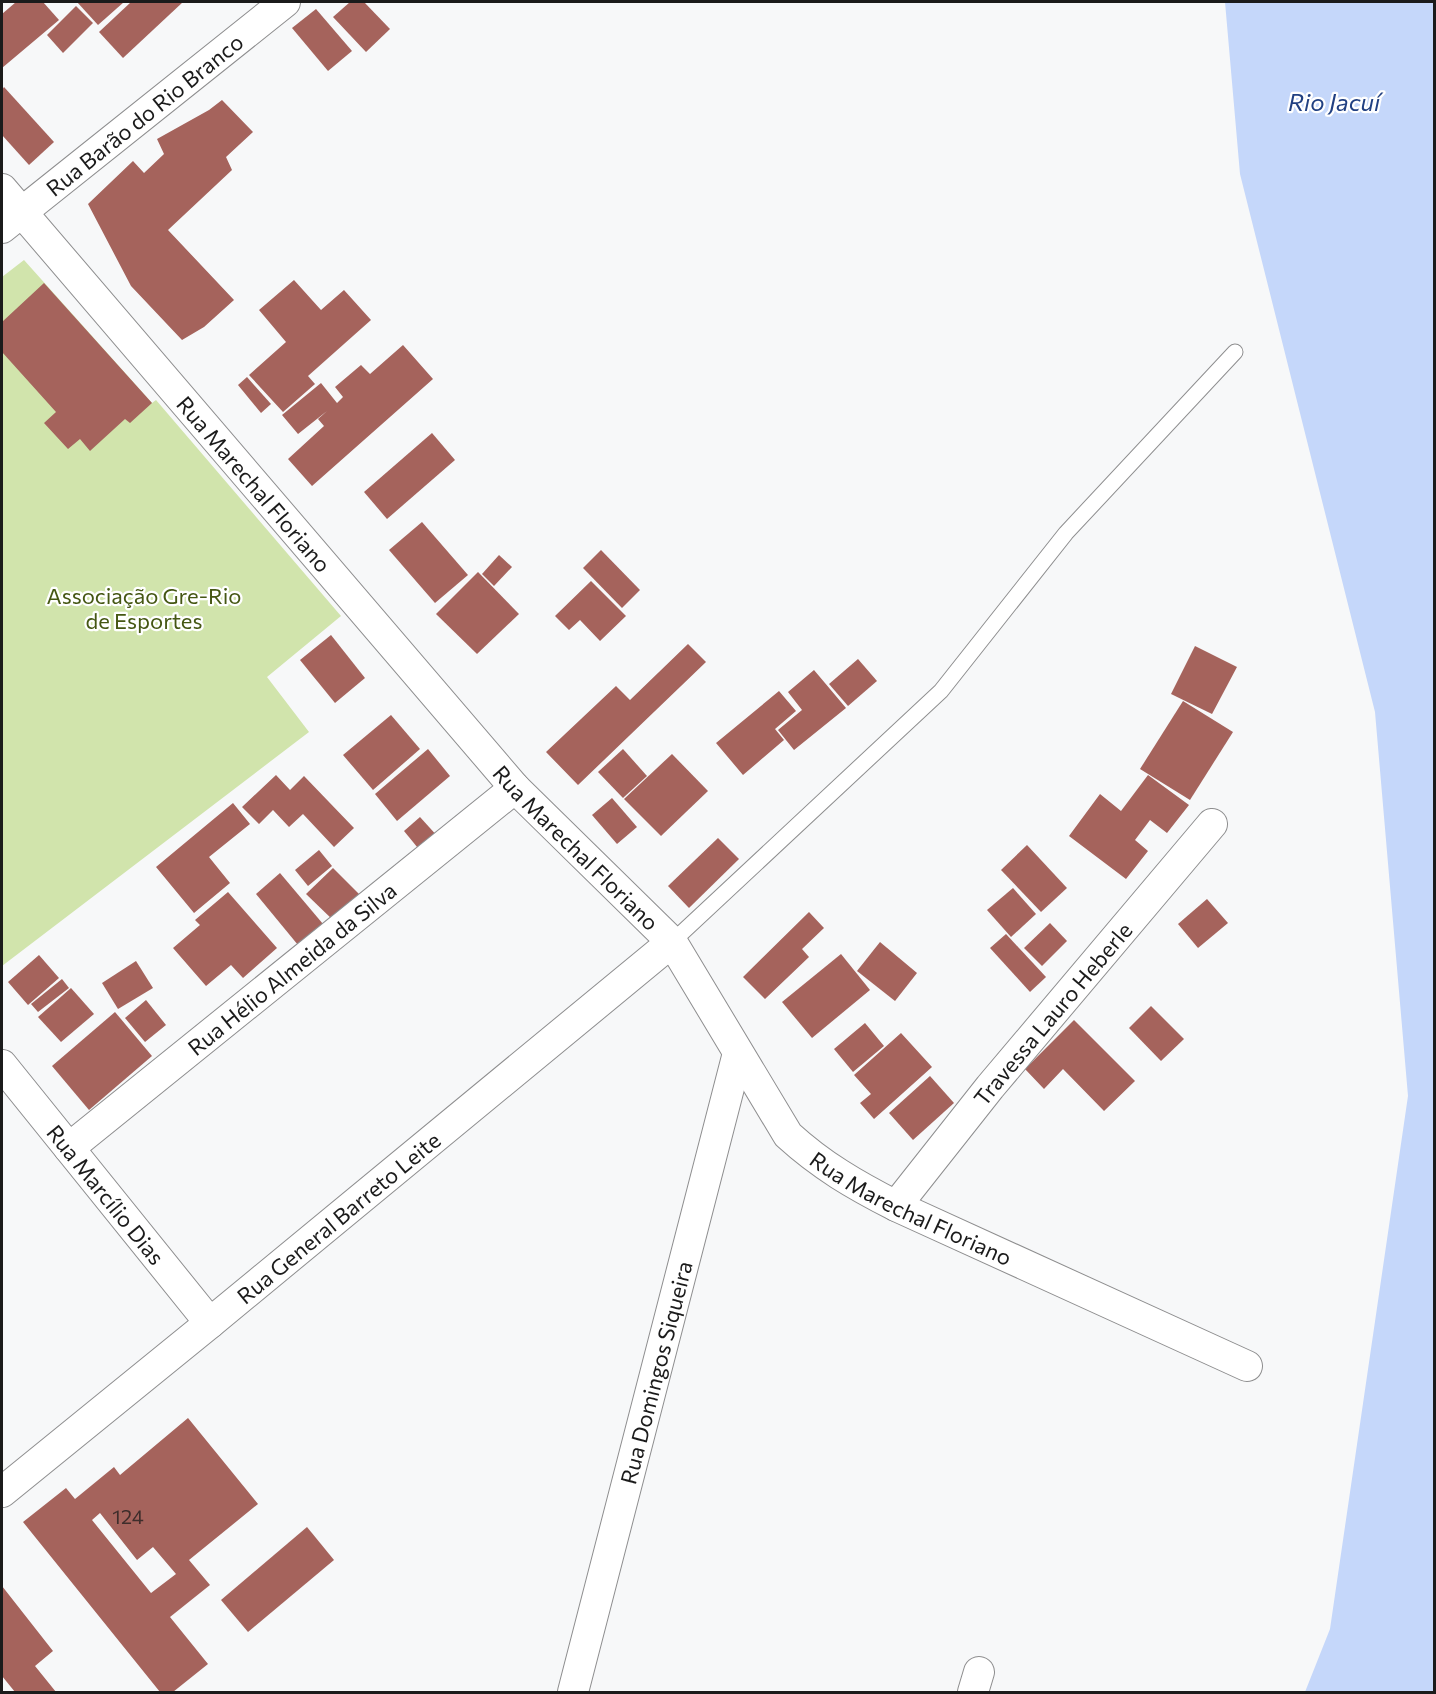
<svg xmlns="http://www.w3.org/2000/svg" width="1436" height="1694" font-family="Commissioner,sans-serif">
	<rect width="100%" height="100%" fill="#f7f8f9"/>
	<!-- green -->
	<polygon fill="#d1e4ac" points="24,260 152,403 156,400 341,616 267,677 309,732 2,966 2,277"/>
	<!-- water -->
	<polygon fill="#c5d7fa" points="1225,2 1434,2 1434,1692 1305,1692 1330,1629 1408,1096 1375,712 1240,174"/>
	<!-- building -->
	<g fill="#a5635c" fill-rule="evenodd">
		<polygon points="16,2 43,2 59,20 2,68 2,14"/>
		<polygon points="77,2 124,2 98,25"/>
		<polygon points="131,2 183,2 123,58 99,32"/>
		<polygon points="350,2 364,2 390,29 366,52 333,17"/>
		<polygon points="76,6 93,23 63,53 47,35"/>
		<polygon points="316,9 352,51 328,71 292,28"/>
		<polygon points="4,87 54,142 29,165 2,135 2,90"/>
		<polygon points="222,100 253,132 226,157 232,170 168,230 234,300 204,327 182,340 131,286 88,204 133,161 144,173 164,154 157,139 209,110"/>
		<polygon points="294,280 321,310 344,290 371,320 308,376 315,384 283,412 249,375 286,342 259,310"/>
		<polygon points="44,283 152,403 130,423 125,419 90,451 80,439 68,449 44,423 56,412 2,352 2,322"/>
		<polygon points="403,345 433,379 312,486 288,459 324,426 318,419 327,411 298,434 282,415 321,383 337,403 343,397 335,387 361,365 370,374"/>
		<polygon points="247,377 271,404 261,413 238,385"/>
		<polygon points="432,433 455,460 387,519 364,492"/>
		<polygon points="422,522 468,575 435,603 389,550"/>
		<polygon points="601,550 640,590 622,608 583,568"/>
		<polygon points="499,555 512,567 494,586 482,574"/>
		<polygon points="478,572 519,614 477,654 436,614"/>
		<polygon points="591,581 626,616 600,641 580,620 569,630 555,616"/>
		<polygon points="331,635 365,678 335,703 300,660"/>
		<polygon points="688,644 706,662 578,785 546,752 616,686 630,700"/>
		<polygon points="1195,646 1237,667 1212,714 1171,694"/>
		<polygon points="858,659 877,681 848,706 829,684"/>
		<polygon points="814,670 846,708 794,750 778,730 802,710 788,692"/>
		<polygon points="779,691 796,711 775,729 784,740 743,775 716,743"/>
		<polygon points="1183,701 1233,732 1190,800 1140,769"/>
		<polygon points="391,715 420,749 373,790 343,755"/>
		<polygon points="428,749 450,776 397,821 375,794"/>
		<polygon points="623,749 647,776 623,798 598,772"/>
		<polygon points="672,754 708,791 661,836 624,799"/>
		<polygon points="276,775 290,790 304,776 354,828 334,847 303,814 289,827 273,810 259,824 242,807"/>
		<polygon points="1148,775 1189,805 1167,833 1150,820 1135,840 1148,851 1126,879 1069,836 1100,794 1121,811"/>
		<polygon points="612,798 637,827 617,844 592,815"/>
		<polygon points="233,803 250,824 209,857 230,883 194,913 156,867"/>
		<polygon points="420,817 439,838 422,853 404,831"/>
		<polygon points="718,838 739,859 689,908 668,886"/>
		<polygon points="1027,845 1067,888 1041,912 1001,870"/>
		<polygon points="319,850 332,866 308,886 295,870"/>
		<polygon points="333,868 361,896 335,922 306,894"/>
		<polygon points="280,873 323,924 298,945 256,894"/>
		<polygon points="1013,888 1036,914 1011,937 987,910"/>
		<polygon points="228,892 277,948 243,978 231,965 206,986 173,948 200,925 195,920"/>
		<polygon points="1207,899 1228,923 1198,948 1178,924"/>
		<polygon points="809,912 824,928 802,949 809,957 765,999 743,977"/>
		<polygon points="1050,923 1067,941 1042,966 1024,948"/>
		<polygon points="1006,934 1046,977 1030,992 990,948"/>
		<polygon points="880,942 917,973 895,1001 857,971"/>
		<polygon points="841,954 870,990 812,1038 782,1002"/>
		<polygon points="39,955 59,978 28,1005 8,982"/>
		<polygon points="136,961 153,988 118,1009 102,983"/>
		<polygon points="62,979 69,988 38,1012 31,1004"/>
		<polygon points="71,988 94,1014 61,1042 38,1017"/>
		<polygon points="146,1000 166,1025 145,1042 125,1018"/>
		<polygon points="1151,1006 1184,1039 1161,1061 1129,1028"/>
		<polygon points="115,1012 152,1056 89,1110 52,1066"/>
		<polygon points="1074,1020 1135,1081 1104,1111 1063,1069 1044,1089 1025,1069"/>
		<polygon points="865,1023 884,1046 853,1072 834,1049"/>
		<polygon points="901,1033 932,1067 874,1119 860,1103 871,1094 854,1075"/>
		<polygon points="930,1076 954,1103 913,1140 889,1113"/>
		<path d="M188 1418 258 1504 189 1560 210 1585 170 1617 208 1664 173 1692H160L23 1522 66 1488 75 1499 114 1467 120 1475ZM100 1513 137 1560 153 1547 176 1574 151 1593 92 1520Z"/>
		<polygon points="307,1527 334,1560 248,1632 221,1600"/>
		<polygon points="2,1586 53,1651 35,1666 56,1692 15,1692 2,1676"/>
	</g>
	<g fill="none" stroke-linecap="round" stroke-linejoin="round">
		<defs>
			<polyline id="lane" points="672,942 941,691 1066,533 1235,352"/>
			<g id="street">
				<path id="s1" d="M2 189 515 788 672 942 788 1135C822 1166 855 1185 896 1206L1247 1366"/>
				<path id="s2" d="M2 228 285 2"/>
				<path id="s3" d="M2 1065 210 1323"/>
				<path id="s4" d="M69 1148 515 788"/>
				<path id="s5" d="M896 1206 990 1087 1212 824"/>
				<path id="s6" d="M2 1492 210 1323 672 942"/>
				<path id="s7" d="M573 1692 738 1053"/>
				<polyline points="973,1692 979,1672"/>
			</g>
		</defs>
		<!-- lane casing -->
		<use href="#lane" stroke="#8e8e8f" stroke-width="17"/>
		<!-- street casing -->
		<use href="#street" stroke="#8e8e8f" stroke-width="32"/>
		<!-- lane -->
		<use href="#lane" stroke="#fff" stroke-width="15"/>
		<!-- street -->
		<use href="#street" stroke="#fff" stroke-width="30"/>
	</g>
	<g text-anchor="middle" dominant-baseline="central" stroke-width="4.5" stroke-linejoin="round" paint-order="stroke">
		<!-- number labels -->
		<g font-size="20" fill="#3e2d2b">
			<text x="128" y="1516">124</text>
		</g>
		<!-- street labels -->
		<g font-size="22" fill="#1b1b1b" stroke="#fff">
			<text stroke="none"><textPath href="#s2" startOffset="182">Rua Barão do Rio Branco</textPath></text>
			<text stroke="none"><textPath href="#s1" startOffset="388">Rua Marechal Floriano</textPath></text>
			<text stroke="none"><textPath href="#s1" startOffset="874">Rua Marechal Floriano</textPath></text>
			<text stroke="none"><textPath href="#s4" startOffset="286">Rua Hélio Almeida da Silva</textPath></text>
			<text stroke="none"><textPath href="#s5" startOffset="248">Travessa Lauro Heberle</textPath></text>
			<text stroke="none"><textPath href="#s3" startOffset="166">Rua Marcílio Dias</textPath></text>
			<text stroke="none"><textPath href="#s1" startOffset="1378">Rua Marechal Floriano</textPath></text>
			<text stroke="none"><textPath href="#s6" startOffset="434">Rua General Barreto Leite</textPath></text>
			<text stroke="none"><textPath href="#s7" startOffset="330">Rua Domingos Siqueira</textPath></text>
		</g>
		<!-- park labels -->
		<g font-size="22" fill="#455713" stroke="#fff">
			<text x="144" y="595">Associação Gre-Rio<tspan x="144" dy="25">de Esportes</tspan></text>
		</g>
		<!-- water labels -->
		<g font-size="24" font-style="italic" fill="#214082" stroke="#fff">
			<text x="1334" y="101">Rio Jacuí</text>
		</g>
	</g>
	<!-- border -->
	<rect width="1436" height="1694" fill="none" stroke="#1b1b1b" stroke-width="6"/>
</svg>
